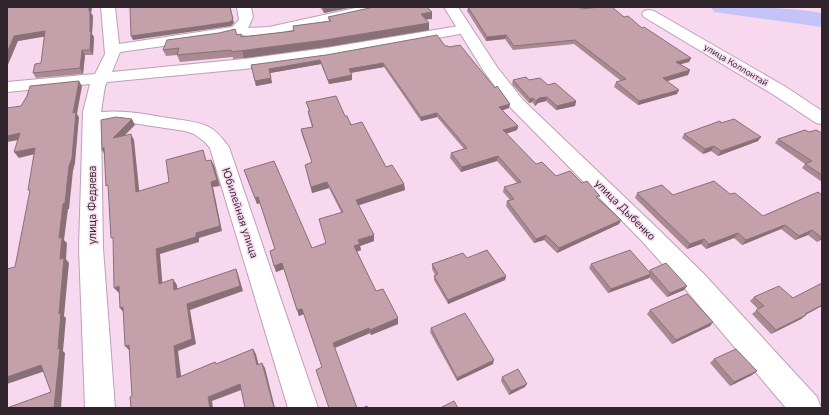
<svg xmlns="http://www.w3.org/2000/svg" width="829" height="415" font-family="'Nunito Sans',sans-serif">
	<rect width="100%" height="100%" fill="#f7d8ef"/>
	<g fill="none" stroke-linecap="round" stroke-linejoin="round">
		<!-- river -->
		<path fill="#c3c3f7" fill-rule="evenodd" d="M711 7C749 7 785 7 822 13V27L722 13 714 12Z"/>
		<defs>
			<g id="minor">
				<path d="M101 7H115L119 44 232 27 239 20 237 7H251L253 17 248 28 269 27 360 7H385L383 10 378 11 269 35 248 36 237 34 221 38 120 52 112 72 244 59 326 48 465 25 470 26 472 29 470 32 465 33 326 58 244 69 107 82 105 86 101 112C124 110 145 114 168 118 181 120 195 121 207 126 216 130 223 139 229 147L318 408H288L210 148 205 142 194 134 185 131 119 121 101 123 103 248 115 408H85L79 248 83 112 90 84 7 92V82L95 74 105 54Z"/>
				<polygon points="649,10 654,11 786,87 822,111 822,124 816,123 774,95 644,17 642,14 644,11"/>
			</g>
			<polygon id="major" points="444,7 458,7 497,67 523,100 656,227 704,274 817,397 821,408 786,408 686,290 640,239 511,108 483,70"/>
		</defs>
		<!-- minor casing -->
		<use href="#minor" stroke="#bda0b6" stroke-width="2"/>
		<!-- major casing -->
		<use href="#major" stroke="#bda0b6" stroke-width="2"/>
		<!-- minor -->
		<use href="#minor" fill="#fff" fill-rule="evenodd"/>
		<!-- major -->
		<use href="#major" fill="#fff" fill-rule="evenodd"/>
	</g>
	<!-- wall -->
	<g fill="#a98a92">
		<polygon points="7,7 92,7 91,13 93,16 92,34 94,37 93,55 85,55 83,74 36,78 33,73 41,63 45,36 18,41"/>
		<polygon points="320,7 353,7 324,13"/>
		<polygon points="468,7 581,9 624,17 691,58 689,62 680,64 690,70 688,75 666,81 677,94 638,105 614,87 616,82 621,81 574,44 513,50 505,39 486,41 467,11"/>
		<polygon points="432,12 432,19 426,19 429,30 326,47 244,58 233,59 233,57 180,62 177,55 166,56 163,50 237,35 241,34 242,37 293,31 293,26 329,21 328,17"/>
		<polygon points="445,46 509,108 502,110 518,126 517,130 506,134 536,164 556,176 599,199 621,220 619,224 557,253 544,240 534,243 506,206 507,201 510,200 503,192 504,187 517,183 497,161 461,172 450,158 451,153 464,149 437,117 421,121 384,67 351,73 352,75 352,80 329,84 321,64 270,73 272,83 256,86 251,65"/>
		<polygon points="513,80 529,80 548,85 576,101 575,106 556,110 546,101 538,103 535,106 532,102 529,103 512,84"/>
		<polygon points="306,102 345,116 386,167 404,184 405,190 358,205 374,235 374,241 360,246 361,250 357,252 376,291 398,324 371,335 370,333 335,348 322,367 304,314 299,316 284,269 276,272 275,249 260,203 257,204 244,170 312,248 325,243 341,212 329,188 312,193 305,165 312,162 302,135 301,129 312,127 309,117 308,111 309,111"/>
		<polygon points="809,132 822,133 822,182 802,168 805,164 775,143 778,139"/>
		<polygon points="684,134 758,141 718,156 711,151 703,154 682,138"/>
		<polygon points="818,192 822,239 817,242 808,235 795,240 781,229 742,245 734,238 706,249 701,244 687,249 635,198 637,193 673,195 730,194 763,216"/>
		<polygon points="467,258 506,276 505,280 448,304 434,280 434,276 435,275 432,269 432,264"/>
		<polygon points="591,264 649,271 650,270 687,286 684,290 667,297 649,277 649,278 608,293 589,268"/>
		<polygon points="754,297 806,315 801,319 771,334 752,314 758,309 750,301"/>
		<polygon points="650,310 713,322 710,326 672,344 647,314"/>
		<polygon points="431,328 493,364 457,381 430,332"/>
		<polygon points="714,359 757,371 752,375 730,386 710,363"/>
		<polygon points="502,377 525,387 509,395 501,381"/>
	</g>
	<!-- shaded-wall -->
	<g fill="#897077">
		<polygon points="89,7 92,7 91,13 93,16 92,34 94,37 93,55 90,50"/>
		<polygon points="230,7 234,23 231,26 133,40 131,36"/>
		<polygon points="323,7 353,7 324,13"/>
		<polygon points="432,12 432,19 421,20 421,14"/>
		<polygon points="429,23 429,30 326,47 244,58 242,51"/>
		<polygon points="45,31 48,36 18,41 7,67 7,53 14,36"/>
		<polygon points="506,35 505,39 486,41 487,37"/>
		<polygon points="82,50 85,55 83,74 80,68"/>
		<polygon points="691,58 689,62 674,66 676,62"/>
		<polygon points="320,60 321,64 270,73 269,69"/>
		<polygon points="383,63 384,67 349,73 349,69"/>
		<polygon points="690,70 688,75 661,83 663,78"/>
		<polygon points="352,75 352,80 329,84 328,80"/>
		<polygon points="271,78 272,83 256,86 255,81"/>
		<polygon points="79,81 82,86 77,114 79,117 75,163 73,171 69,209 68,209 64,240 67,243 66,259 69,263 64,316 66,318 63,351 65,353 61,408 54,408 59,314 60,259 59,238 73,113"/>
		<polygon points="679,90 677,94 638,105 639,101"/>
		<polygon points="547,97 546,101 538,103 535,106 536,101 539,98"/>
		<polygon points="533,98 532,102 529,103 530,99"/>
		<polygon points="576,101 575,106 556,110 557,106"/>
		<polygon points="510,104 509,108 498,112 499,107"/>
		<polygon points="437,113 437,117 421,121 421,117"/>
		<polygon points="132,119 135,125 116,144 113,138"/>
		<polygon points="518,126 517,130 502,135 503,130"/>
		<polygon points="20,133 24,139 7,142 7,136"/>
		<polygon points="131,134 134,140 140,198 136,192"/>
		<polygon points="761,137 758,141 718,156 721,151"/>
		<polygon points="714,146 711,151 703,154 705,149"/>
		<polygon points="104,147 105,155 102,150"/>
		<polygon points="35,148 39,153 19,158 14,152"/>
		<polygon points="498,156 497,161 461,172 462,167"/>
		<polygon points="211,160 214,165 220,186 213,187 222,231 199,238 199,242 160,254 163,290 159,284 156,249 211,182"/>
		<polygon points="327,182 329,188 312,193 311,187"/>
		<polygon points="404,184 405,190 357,206 356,200"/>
		<polygon points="258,197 260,203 257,204 255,198"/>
		<polygon points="621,220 619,224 557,253 559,248"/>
		<polygon points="785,225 781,229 742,245 746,240"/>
		<polygon points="812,230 808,235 795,240 799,236"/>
		<polygon points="738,233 734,238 706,249 709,244"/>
		<polygon points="374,235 374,241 360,246 361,250 355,252 354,246 358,240"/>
		<polygon points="546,235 544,240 534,243 536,239"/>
		<polygon points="822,237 822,239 817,242"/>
		<polygon points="704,239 701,244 687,249 690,244"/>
		<polygon points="282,263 284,269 276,272 274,266"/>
		<polygon points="236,269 238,274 243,291 190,310 196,344 178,351 182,383 177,378 174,346 187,304"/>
		<polygon points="651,274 649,278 608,293 611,289"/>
		<polygon points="506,276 505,280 448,304 448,300"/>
		<polygon points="173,279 177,285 178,295 174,290"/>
		<polygon points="119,286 123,292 119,293 114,288"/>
		<polygon points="687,286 684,290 667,297 670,293"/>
		<polygon points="822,305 822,306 800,318 805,314"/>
		<polygon points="123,307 124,313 120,308"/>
		<polygon points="302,309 304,314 299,316 297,310"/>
		<polygon points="806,315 801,319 771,334 776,330"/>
		<polygon points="398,318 398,324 371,335 370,330"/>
		<polygon points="713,322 710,326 672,344 676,340"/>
		<polygon points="369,328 370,333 334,348 333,343"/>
		<polygon points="129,345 130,351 125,346"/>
		<polygon points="253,349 256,354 260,370 257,365"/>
		<polygon points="494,360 493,364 457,381 457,378"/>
		<polygon points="262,363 265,368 275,408 274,408"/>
		<polygon points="41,365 48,370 7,384 7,377"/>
		<polygon points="757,371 752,375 730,386 734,382"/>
		<polygon points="240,384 244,389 212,401 213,408 210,408 208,397"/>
		<polygon points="527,384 525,387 509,395 511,391"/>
	</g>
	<!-- building -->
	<g fill="#c4a0aa" stroke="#897077">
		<polygon points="7,7 89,7 89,11 90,11 90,32 91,32 90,50 82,50 80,68 33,73 35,64 41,63 45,31 14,36 7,53"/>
		<polygon points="130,7 230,7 233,19 230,22 131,36"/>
		<polygon points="374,7 427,7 432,12 421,14 429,23 325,40 231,52 231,50 177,55 179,48 163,50 167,40 219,33 235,29 237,35 241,34 241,37 294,31 293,26 331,21 328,17"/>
		<polygon points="468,7 579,7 581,9 600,7 612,7 624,17 628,16 642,28 644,27 691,58 676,62 690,70 663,78 679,90 639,101 616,82 626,79 575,40 514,46 506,35 487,37"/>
		<polygon points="437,35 445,46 448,46 449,47 460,45 495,88 497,86 510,104 499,107 518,126 503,130 536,164 542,162 556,176 570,171 582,183 587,181 600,196 596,197 621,220 559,248 546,235 536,239 507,201 514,199 504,187 521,182 498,156 462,167 451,153 467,148 437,113 421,117 383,63 349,69 352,75 328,80 320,60 269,69 271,78 255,81 251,65 326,55"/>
		<polygon points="526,77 529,80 540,78 548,85 555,83 576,101 557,106 547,97 539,98 536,101 533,98 530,99 513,80"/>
		<polygon points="79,81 73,113 76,112 72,158 69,166 65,203 63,204 59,238 62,237 60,259 64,258 59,314 61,313 58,349 60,348 54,408 7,408 51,392 41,365 7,377 7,269 15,267 30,190 28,190 35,148 14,152 20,133 7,136 7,108 21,106 27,96 30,86"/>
		<polygon points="336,96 345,116 347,116 351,125 362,122 386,167 392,165 404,184 356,200 374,235 358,240 360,244 354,246 376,291 383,289 398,318 370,330 369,328 333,343 357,408 329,408 316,370 322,367 302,309 297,310 282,263 274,266 270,251 275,249 258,197 255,198 244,170 274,161 312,248 326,243 319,219 343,212 327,182 311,187 305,165 312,162 301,129 313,127 308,111 310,111 306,102"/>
		<polygon points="116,117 132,119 113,138 131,134 136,192 169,182 166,160 203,150 206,161 211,160 217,180 211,182 220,226 196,233 196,237 156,249 159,284 173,279 174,290 236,269 240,286 187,304 192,339 174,346 177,378 215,362 216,364 253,349 257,365 262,363 274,408 245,408 240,384 208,397 210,408 131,408 130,397 132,396 129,345 125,346 123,307 120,308 119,286 114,288 113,237 111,238 108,185 106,186 104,147 102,150 101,120"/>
		<polygon points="734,119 761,137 721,151 714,146 705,149 684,134 720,121 721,123"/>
		<polygon points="805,130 809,132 816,130 822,133 822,175 805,164 812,161 778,139"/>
		<polygon points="714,181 730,194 735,193 763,216 818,192 822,195 822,237 821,237 812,230 799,236 785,225 746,240 738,233 709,244 704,239 690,244 637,193 662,185 673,195"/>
		<polygon points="487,250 506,276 448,300 434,276 438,274 432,264 463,253 467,258"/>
		<polygon points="630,250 651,274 611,289 591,264"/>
		<polygon points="666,263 687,286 670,293 650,270"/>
		<polygon points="822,283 822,305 805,314 806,315 776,330 756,310 764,306 754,297 779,286 793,298"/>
		<polygon points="687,294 713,322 676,340 650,310"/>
		<polygon points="465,313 494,360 457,378 431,328"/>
		<polygon points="736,349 757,371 734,382 714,359"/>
		<polygon points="518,369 527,384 511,391 502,377"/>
		<polygon points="454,401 458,408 440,408"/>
		<polygon points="367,406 368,408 363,408"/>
	</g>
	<g text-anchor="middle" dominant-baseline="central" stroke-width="3" stroke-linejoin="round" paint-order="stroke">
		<!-- far-street labels -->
		<g font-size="9" fill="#30252d" stroke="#f7d8ef">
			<text transform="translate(736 65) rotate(31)">улица Коллонтай</text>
		</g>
		<!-- street labels -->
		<g font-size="11" fill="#30252d" stroke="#f7d8ef">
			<text transform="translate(92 205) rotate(-90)">улица Федяева</text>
			<text transform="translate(625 210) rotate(45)">улица Дыбенко</text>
			<text transform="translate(240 213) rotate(72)">Юбилейная улица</text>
		</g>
	</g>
	<!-- border -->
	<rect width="829" height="415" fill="none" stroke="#30252d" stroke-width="16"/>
</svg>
